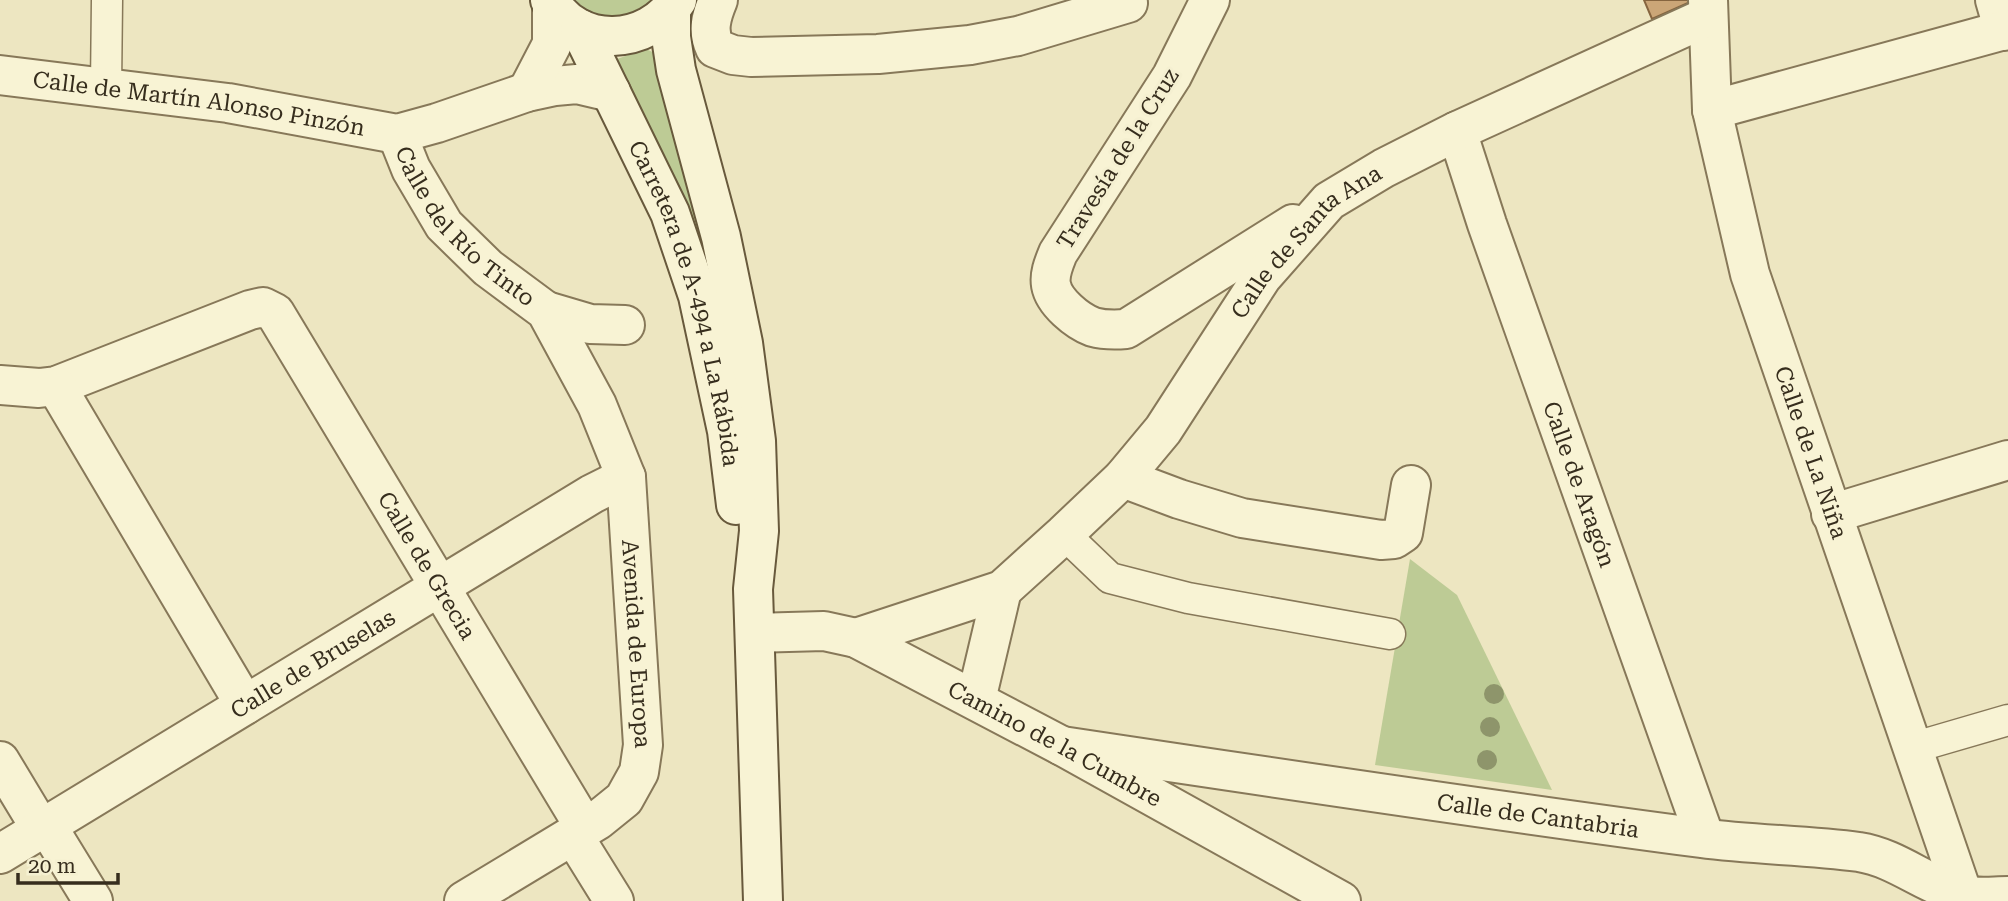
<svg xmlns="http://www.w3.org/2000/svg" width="2008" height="901" font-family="'Roboto Serif',serif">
	<rect width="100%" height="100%" fill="#ede6c1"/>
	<!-- green -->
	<g fill="#bdcb95">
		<path d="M572 0H655C624 25 602 25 572 0Z"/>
		<polygon points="646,49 659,55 707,233 708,296 614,60"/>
		<polygon points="1410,559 1457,595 1552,790 1375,765"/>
	</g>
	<!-- building -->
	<polygon fill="#cba677" stroke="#86653f" stroke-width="2" points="1644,0 1689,0 1688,3 1652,19"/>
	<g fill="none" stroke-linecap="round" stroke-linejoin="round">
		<defs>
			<g id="pedestrian">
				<polyline points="106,87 107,0"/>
				<polyline points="1064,534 1110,578 1188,598 1390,634"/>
				<polyline points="1912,748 2008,720"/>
			</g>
			<g id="minor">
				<path d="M718 0C711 17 707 31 715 48L733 55 751 57 878 54 970 45 1018 36 1128 3"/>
				<path d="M1210 0 1172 76 1058 253C1054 263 1049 274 1051 285 1054 302 1077 321 1093 327 1104 330 1114 330 1126 329L1293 224"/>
				<path id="s1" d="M1708 0 1712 110 1750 274 1963 895"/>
				<polyline points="1995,0 2004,31"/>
				<polyline points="1712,110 2008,29"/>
				<path id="s2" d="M1457 131 1487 224 1705 838"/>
				<polyline points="546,311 590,324 625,325"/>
				<path id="s3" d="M0 385 39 388 56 386 250 310 263 307 275 313 585 828"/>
				<polyline points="56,386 245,705"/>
				<polyline points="1123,478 1179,499 1242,518 1381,540 1394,539 1403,533 1411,485"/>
				<polyline points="1831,514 2008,460"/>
				<path id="s4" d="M755 633 824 631 856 638 1062 746 1341 901"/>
				<path id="s5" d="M856 638 1002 590 1064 534 1123 478 1163 430 1262 277 1329 201 1384 168 1457 131 1707 17"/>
				<polyline points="976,700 1002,590"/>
				<path id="s6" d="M1062 746C1275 778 1488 810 1701 838 1753 845 1807 845 1859 852 1897 858 1924 884 1961 894 1976 899 1992 896 2008 896"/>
				<polyline points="0,761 41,829"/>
				<polyline points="47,826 93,901"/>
				<path id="s7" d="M0 854 592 494 626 477"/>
			</g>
			<g id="tertiary">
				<path id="s8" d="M0 75 228 103 397 134 437 123 527 92 555 86 577 84 611 92"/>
				<polyline points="527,92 552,44 552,4"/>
				<path id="s9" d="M397 134 411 169 444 225 488 268 546 311 597 405 626 477 643 745 639 772 624 799 598 820 464 901"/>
				<polyline points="573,835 614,901"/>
			</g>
			<g id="secondary">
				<path d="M550 0C577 50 649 46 677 0"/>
				<polyline points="671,9 671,37 676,70 721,237 743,343 756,441 759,531 753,589 763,901"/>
				<path id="s10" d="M580 29 670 213 698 296 727 431 736 505"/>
			</g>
		</defs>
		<!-- pedestrian casing -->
		<use href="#pedestrian" stroke="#877859" stroke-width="33"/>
		<!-- minor casing -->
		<use href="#minor" stroke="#877859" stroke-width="42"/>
		<!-- tertiary casing -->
		<use href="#tertiary" stroke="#877859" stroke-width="42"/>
		<!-- secondary casing -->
		<use href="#secondary" stroke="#68593c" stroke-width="42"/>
		<!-- pedestrian -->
		<use href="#pedestrian" stroke="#f8f3d4" stroke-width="30"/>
		<!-- minor -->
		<use href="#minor" stroke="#f8f3d4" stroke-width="38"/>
		<!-- tertiary -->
		<use href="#tertiary" stroke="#f8f3d4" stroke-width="38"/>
		<!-- secondary -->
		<use href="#secondary" stroke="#f8f3d4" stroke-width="38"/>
	</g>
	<!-- trees -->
	<g fill="#8e956b">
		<circle cx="1494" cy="694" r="10"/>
		<circle cx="1490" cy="727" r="10"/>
		<circle cx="1487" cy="760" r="10"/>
	</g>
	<g text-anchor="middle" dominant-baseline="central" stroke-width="6" stroke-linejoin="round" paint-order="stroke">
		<!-- street labels -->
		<g font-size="23" fill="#362d1d" stroke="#f5f0d1">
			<text stroke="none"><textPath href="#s8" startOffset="201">Calle de Martín Alonso Pinzón</textPath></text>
			<text transform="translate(1118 159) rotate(-58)">Travesía de la Cruz</text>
			<text stroke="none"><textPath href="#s9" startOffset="117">Calle del Río Tinto</textPath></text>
			<text stroke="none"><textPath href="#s5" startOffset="620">Calle de Santa Ana</textPath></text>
			<text stroke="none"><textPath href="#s10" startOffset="296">Carretera de A-494 a La Rábida</textPath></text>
			<text stroke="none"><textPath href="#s1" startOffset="467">Calle de La Niña</textPath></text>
			<text stroke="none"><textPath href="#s2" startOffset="374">Calle de Aragón</textPath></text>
			<text stroke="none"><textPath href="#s3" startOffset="586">Calle de Grecia</textPath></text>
			<text stroke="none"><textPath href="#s9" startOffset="588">Avenida de Europa</textPath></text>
			<text stroke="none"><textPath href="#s7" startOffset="366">Calle de Bruselas</textPath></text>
			<text stroke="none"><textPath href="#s4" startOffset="327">Camino de la Cumbre</textPath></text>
			<text stroke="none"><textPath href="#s6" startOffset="481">Calle de Cantabria</textPath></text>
		</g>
	</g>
	<!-- scale -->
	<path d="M18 873v10h100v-10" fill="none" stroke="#362d1d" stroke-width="3.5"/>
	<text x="28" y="873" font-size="21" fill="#362d1d" stroke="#f5f0d1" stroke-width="5" paint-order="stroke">20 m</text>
</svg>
